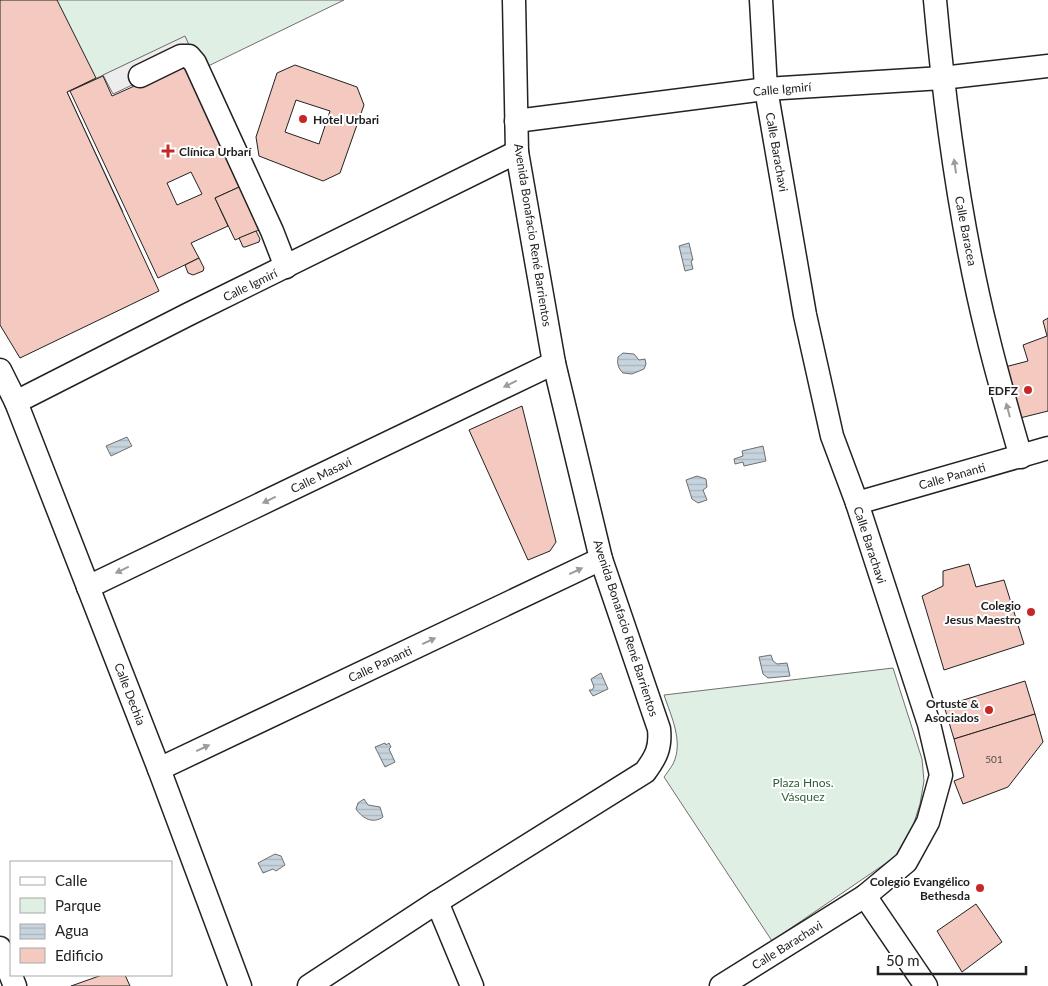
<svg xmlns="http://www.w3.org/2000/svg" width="1048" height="986" font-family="Lato,sans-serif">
	<defs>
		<pattern id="water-rules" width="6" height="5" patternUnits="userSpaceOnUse" patternTransform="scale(1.25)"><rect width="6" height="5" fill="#c7d3dd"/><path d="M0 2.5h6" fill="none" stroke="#abb5bd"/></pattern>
	</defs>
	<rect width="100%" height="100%" fill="#fff"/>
	<!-- green -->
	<g fill="#e0efe3" stroke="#6f6f6f">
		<polygon points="57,0 344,0 200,70 185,37 67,92 123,212 91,229 0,55"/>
		<path d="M893 668 922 759 924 781 920 804 913 826 895 857 772 941 664 777C667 773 670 769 673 764 684 742 671 716 664 695Z"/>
	</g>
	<!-- parking -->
	<polygon fill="#ededed" stroke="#6f6f6f" points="185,36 194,56 113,94 103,75"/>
	<!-- water -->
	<g fill="url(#water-rules)" stroke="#6f6f6f">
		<polygon points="689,243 693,260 691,261 693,269 685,271 679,246"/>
		<path d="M623 353 634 354 639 360 645 359 646 364 644 369 632 374 623 373C618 368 617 364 618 357Z"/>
		<polygon points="127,437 132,446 111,456 106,446"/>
		<polygon points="763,446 766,461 744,466 743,462 735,464 734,459 743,456 742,451"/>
		<polygon points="697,476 706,479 707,487 703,490 707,500 698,503 692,499 686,480"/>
		<polygon points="771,655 773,661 777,664 787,663 790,676 768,678 763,674 759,657"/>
		<polygon points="601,673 608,689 593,696 589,690 592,690 594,687 591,679"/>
		<polygon points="385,743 386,745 389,743 391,747 389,749 395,762 385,767 375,747"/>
		<path d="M364 799 368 805 380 807 383 817C373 824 363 819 356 809L358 803Z"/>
		<polygon points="275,854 281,856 285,865 276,871 273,869 263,873 258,863"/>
	</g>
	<!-- building -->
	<g fill="#f3c9c0" stroke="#222" fill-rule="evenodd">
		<polygon points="0,0 57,0 96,78 67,92 159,291 20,358 0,325"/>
		<path d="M193 63 248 183 215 198 228 226 191 243 199 258 158 278 70 91 103 76 112 96 159 75 161 78ZM191 172 202 194 177 205 167 183Z"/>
		<path d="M295 65 357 87 364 105 340 173 323 181 259 156 256 137 277 73ZM296 100 330 111 319 144 285 132Z"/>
		<polygon points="248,183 266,224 258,228 259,230 235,240 215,198"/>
		<polygon points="256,231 260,239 259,242 245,247 243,247 239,238"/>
		<polygon points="199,258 204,268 203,271 193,275 188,273 185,265"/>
		<polygon points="1048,318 1048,411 1016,419 1001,368 1028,361 1023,345 1047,336 1043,321"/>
		<polygon points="522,406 556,542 550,551 528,560 469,430"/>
		<polygon points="969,564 976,587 1004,580 1024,644 944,670 922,596 943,586 943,571"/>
		<polygon points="1025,681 1035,714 954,739 944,706"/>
		<polygon points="1035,714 1043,742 1008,787 963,804 954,781 964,777 954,739"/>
		<polygon points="976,904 1002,942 962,972 937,931"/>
		<polygon points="102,975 125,975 130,986 71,986"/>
	</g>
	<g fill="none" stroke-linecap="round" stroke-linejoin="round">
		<defs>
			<g id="minor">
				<path d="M935 0C945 112 960 224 987 333 997 375 1009 416 1021 457"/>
				<polyline points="140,76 181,56 189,56 195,63 272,231 286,267"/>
				<polyline points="516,121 766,89 942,78 1048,66"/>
				<polyline points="0,370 16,402 159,769 240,986"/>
				<polyline points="16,402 189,314 517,152"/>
				<polyline points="857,503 1048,448"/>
				<polyline points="88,587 554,363"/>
				<polyline points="159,769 601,559"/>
				<polyline points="865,896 926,986"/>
				<polyline points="437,902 472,986"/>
				<polyline points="0,948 15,986"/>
				<path d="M309 986 437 902 645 772C656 757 661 748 659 729L601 559 554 363 517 152 514 0"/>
				<polyline points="721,986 865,896 906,862 928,822 941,775 929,724 857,503 832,436 805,315 766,89 761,0"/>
			</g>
		</defs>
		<!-- minor casing -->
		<use href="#minor" stroke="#222" stroke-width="25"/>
		<!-- minor -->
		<use href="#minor" stroke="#fff" stroke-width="22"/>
	</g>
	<!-- one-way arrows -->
	<defs><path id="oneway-solid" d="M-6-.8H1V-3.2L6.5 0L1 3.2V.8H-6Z" transform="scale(1.25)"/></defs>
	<g fill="#9c9c9c">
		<use href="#oneway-solid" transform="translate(955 166) rotate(-98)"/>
		<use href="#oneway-solid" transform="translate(510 384) rotate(154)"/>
		<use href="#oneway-solid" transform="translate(1008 410) rotate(-105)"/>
		<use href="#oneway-solid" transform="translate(269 500) rotate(154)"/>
		<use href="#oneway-solid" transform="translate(122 570) rotate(154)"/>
		<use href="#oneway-solid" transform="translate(576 571) rotate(-25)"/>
		<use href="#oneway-solid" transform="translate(429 641) rotate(-25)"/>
		<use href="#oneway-solid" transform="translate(203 748) rotate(-25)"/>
	</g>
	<!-- markers -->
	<g fill="#c62828" stroke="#fff" stroke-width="2">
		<circle cx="303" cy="119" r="5"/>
		<path d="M165.5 143.5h5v5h5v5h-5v5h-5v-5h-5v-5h5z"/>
		<circle cx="1028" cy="390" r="5"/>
		<circle cx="1031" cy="612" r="5"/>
		<circle cx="989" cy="710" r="5"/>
		<circle cx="980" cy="888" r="5"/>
	</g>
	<g text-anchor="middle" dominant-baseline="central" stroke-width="4" stroke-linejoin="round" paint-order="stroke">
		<!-- number labels -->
		<g font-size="10" fill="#564c4a">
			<text x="994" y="759">501</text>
		</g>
		<!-- street labels -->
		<g font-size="12" fill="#222" stroke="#fff">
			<text transform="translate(782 89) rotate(-5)">Calle Igmirí</text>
			<text transform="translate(777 152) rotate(80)">Calle Barachavi</text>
			<text transform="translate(966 231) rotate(79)">Calle Baracea</text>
			<text transform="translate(533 235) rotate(81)">Avenida Bonafacio René Barrientos</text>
			<text transform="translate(250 285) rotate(-26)">Calle Igmirí</text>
			<text transform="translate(321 475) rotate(-26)">Calle Masavi</text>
			<text transform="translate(952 476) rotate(-16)">Calle Pananti</text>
			<text transform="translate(870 545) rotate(72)">Calle Barachavi</text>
			<text transform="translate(626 628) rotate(72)">Avenida Bonafacio René Barrientos</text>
			<text transform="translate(380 664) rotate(-25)">Calle Pananti</text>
			<text transform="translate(130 694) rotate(69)">Calle Dechia</text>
			<text transform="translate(787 945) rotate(-32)">Calle Barachavi</text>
		</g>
		<!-- poi labels -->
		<g font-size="12" font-weight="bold" fill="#222" stroke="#fff" text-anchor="end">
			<text x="313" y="119" text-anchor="start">Hotel Urbari</text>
			<text x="179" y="151" text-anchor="start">Clínica Urbarí</text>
			<text x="1018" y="390">EDFZ</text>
			<text x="1021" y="605">Colegio<tspan x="1021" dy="14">Jesus Maestro</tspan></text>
			<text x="979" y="703">Ortuste &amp;<tspan x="979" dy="14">Asociados</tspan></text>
			<text x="970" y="881">Colegio Evangélico<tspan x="970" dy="14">Bethesda</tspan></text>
		</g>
		<!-- park labels -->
		<g font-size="12" fill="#2f5e38" stroke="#fff">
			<text x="803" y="782">Plaza Hnos.<tspan x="803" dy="14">Vásquez</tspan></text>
		</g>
	</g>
	<!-- legend -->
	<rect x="10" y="861" width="162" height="115" fill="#ffffff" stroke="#a7a7a7"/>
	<rect x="20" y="877" width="25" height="8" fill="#ffffff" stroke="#a7a7a7"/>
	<text x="55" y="886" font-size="15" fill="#222222">Calle</text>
	<rect x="20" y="898" width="25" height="15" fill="#e0efe3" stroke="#a7a7a7"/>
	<text x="55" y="911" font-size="15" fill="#222222">Parque</text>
	<rect x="20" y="924" width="25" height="15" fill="url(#water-rules)" stroke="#a7a7a7"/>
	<text x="55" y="936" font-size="15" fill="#222222">Agua</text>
	<rect x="20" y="948" width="25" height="15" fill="#f3c9c0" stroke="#a7a7a7"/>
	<text x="55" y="961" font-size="15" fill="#222222">Edificio</text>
	<!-- scale -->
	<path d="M878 966v8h148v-8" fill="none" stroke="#222222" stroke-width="2.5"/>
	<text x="886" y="966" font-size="15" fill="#222222" stroke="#ffffff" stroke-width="4" paint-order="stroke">50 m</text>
</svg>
